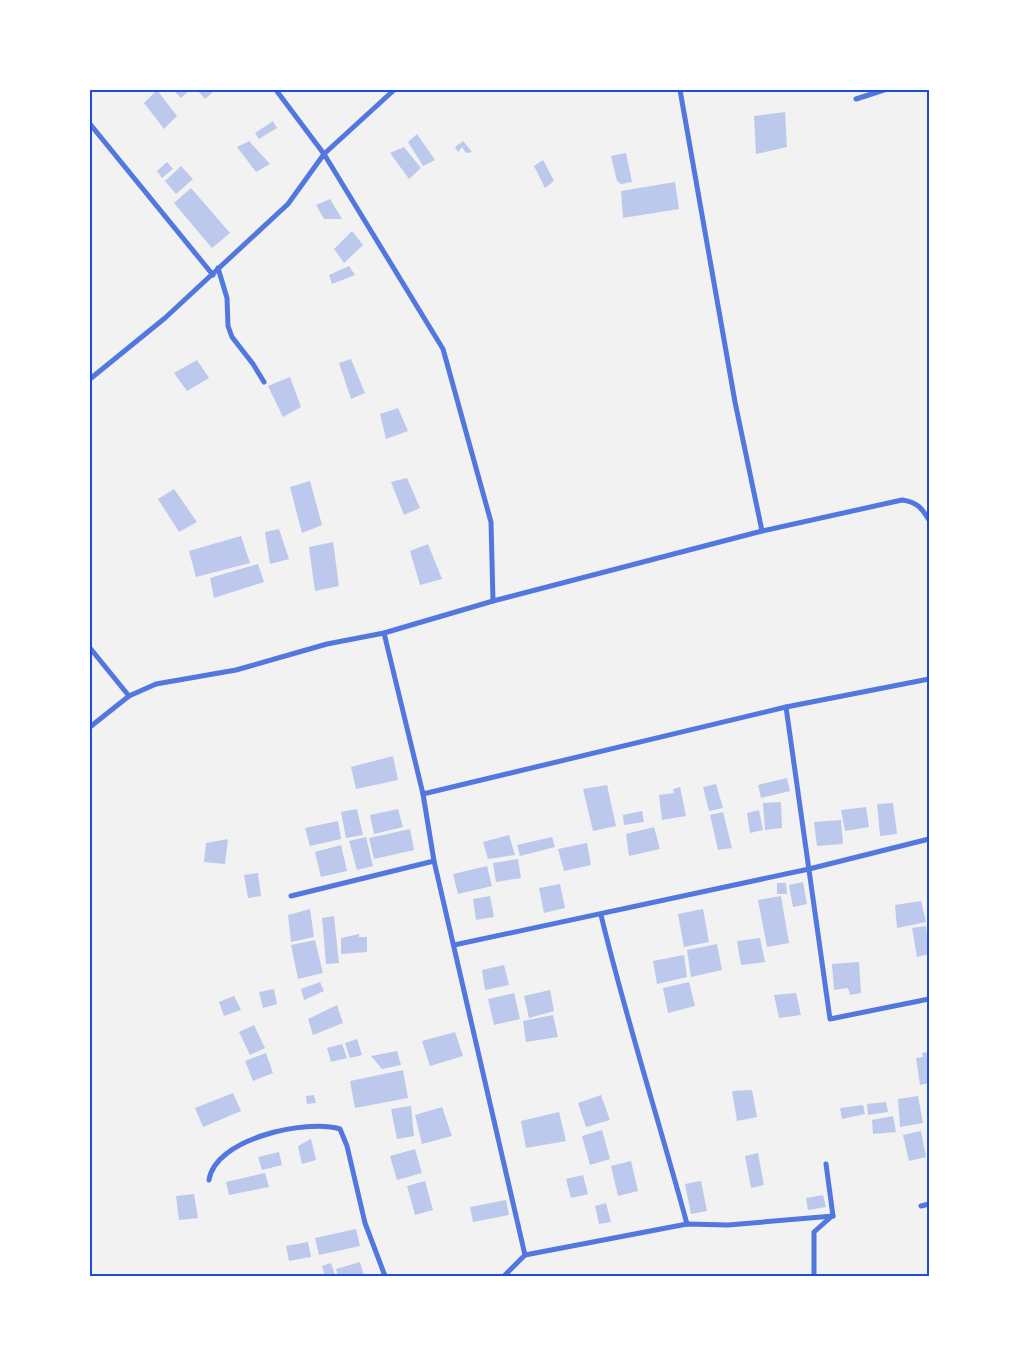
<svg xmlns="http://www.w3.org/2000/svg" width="1019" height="1366" font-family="'Roboto Serif',serif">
	<rect width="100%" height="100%" fill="#f2f2f2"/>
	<!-- building -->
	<g fill="#bdc9ec">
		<polygon points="157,90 177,116 164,129 144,103"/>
		<polygon points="173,90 190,90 181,98"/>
		<polygon points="197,90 215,90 205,99"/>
		<polygon points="785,112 787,147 756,154 754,116"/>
		<polygon points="273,121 277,128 259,139 255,133"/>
		<polygon points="417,134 435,160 423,166 408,142"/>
		<polygon points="249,141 270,164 256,172 237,147"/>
		<polygon points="463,141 472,152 466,153 462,147 458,152 455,147"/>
		<polygon points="404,147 421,168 409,179 390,153"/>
		<polygon points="626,153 632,182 621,184 617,181 611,156"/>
		<polygon points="543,160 554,181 545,188 534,166"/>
		<polygon points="167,162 173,169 162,178 157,171"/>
		<polygon points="181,166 193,179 176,194 165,181"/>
		<polygon points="675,182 679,209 623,218 621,191"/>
		<polygon points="191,188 230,233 212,248 174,203"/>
		<polygon points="330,199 342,219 324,219 316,205"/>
		<polygon points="352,231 363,245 344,263 334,249"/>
		<polygon points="349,266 355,275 332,284 329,275"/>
		<polygon points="351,359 365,393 351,399 339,363"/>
		<polygon points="197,360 209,378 187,391 174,373"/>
		<polygon points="290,377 301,407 283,417 268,386"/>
		<polygon points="398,408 408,431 386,439 380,414"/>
		<polygon points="407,478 420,508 404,515 391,482"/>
		<polygon points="310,481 322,525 302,533 290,487"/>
		<polygon points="174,489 197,522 179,532 158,499"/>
		<polygon points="279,529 289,559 270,564 265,532"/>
		<polygon points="241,536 250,563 196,577 189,551"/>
		<polygon points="333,542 339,586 315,591 309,547"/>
		<polygon points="428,544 442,579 420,585 410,551"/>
		<polygon points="258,564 264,582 214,598 210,578"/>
		<polygon points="393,756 398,780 356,789 351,767"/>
		<polygon points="787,778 790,791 761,798 758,785"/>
		<polygon points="716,784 723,808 709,811 703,787"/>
		<polygon points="607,785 616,826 593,831 583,789"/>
		<polygon points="680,787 686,816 662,820 659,795 674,793 673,789"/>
		<polygon points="781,802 782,828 765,830 763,803"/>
		<polygon points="893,803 897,834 880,836 877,804"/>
		<polygon points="866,807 869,827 845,831 841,810"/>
		<polygon points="357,809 363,835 346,838 341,812"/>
		<polygon points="398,809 403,827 374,834 370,815"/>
		<polygon points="759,810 763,830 750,833 747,813"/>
		<polygon points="642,811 644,822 624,825 623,815"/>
		<polygon points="723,812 732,848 718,850 710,815"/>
		<polygon points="841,820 843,844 817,846 814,822"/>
		<polygon points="338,821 341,839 310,846 305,828"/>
		<polygon points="654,827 660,849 629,856 626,834"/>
		<polygon points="410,829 414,850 374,859 369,838"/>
		<polygon points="509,835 515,855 488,859 483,842"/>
		<polygon points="366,837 373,866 357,870 349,841"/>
		<polygon points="552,837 555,847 520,856 517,845"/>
		<polygon points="228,839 225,864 204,862 206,843"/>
		<polygon points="587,843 591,865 564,871 558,849"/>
		<polygon points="341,845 347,871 321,877 315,852"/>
		<polygon points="518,859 521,878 496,882 493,863"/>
		<polygon points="487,866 492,886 458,894 453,874"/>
		<polygon points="258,873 261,896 248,898 244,875"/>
		<polygon points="803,882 807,904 793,907 789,885"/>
		<polygon points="777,883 786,883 787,894 777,894"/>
		<polygon points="560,884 565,908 544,913 539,888"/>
		<polygon points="490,896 494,917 476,920 473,899"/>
		<polygon points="781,896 789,943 767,947 758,900"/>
		<polygon points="921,901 926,922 897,928 895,905"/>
		<polygon points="310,909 314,937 291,942 288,915"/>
		<polygon points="703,909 709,942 684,947 678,914"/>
		<polygon points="334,916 339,963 326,964 322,918"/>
		<polygon points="926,926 929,954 917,957 912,928"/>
		<polygon points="359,934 359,937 367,937 367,952 341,954 341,938"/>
		<polygon points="760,938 765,962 741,965 737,941"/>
		<polygon points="315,940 323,973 298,979 291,945"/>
		<polygon points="717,944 722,970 691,977 687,950"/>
		<polygon points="684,955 687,977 657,984 653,961"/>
		<polygon points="859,962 861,993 850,995 848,988 834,990 832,964"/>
		<polygon points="504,965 509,985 485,990 482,970"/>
		<polygon points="320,982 324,991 304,1000 301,989"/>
		<polygon points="689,982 695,1006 668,1013 663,988"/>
		<polygon points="274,989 277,1004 263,1008 259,992"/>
		<polygon points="550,990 554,1011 529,1018 524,996"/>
		<polygon points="514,993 520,1019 494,1025 488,999"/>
		<polygon points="796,993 801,1015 779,1018 774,995"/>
		<polygon points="234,996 241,1010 224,1016 219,1002"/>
		<polygon points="337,1005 343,1023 313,1035 308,1019"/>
		<polygon points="553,1015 558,1037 526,1042 523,1021"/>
		<polygon points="254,1025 265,1048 250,1055 239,1032"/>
		<polygon points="455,1032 463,1056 430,1066 422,1041"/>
		<polygon points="357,1039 362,1055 350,1058 345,1043"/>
		<polygon points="342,1044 347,1058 331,1062 327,1048"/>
		<polygon points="397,1051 401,1065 382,1069 371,1056"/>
		<polygon points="929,1052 929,1083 920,1085 916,1058 923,1057 922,1053"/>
		<polygon points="266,1053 273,1073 253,1081 245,1061"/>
		<polygon points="403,1070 408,1098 355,1108 350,1081"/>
		<polygon points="752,1090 757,1117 737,1121 732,1091"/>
		<polygon points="233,1093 241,1111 203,1127 195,1108"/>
		<polygon points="314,1095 316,1103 307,1104 306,1096"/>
		<polygon points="601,1095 610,1120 586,1127 578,1103"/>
		<polygon points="918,1096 923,1123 900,1127 898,1099"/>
		<polygon points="886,1102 888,1112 868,1115 867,1104"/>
		<polygon points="863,1105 865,1114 842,1119 840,1108"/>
		<polygon points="411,1106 414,1136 397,1139 391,1109"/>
		<polygon points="442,1107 452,1136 422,1144 415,1115"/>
		<polygon points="559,1112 566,1141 526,1148 521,1121"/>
		<polygon points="893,1116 896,1132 873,1134 872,1120"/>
		<polygon points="602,1130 610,1159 590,1165 582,1136"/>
		<polygon points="921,1131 926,1157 909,1161 903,1135"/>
		<polygon points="311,1139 316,1160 302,1164 298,1146"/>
		<polygon points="415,1149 422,1173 397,1180 390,1156"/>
		<polygon points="279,1152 282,1165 262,1170 258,1157"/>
		<polygon points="758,1153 764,1185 751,1188 745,1156"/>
		<polygon points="631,1161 638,1191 618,1196 611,1166"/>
		<polygon points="265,1173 269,1187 229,1195 226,1182"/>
		<polygon points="583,1175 588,1194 571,1198 566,1179"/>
		<polygon points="425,1181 433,1210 415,1215 407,1186"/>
		<polygon points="701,1181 707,1211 691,1214 685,1184"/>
		<polygon points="194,1194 198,1218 179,1220 176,1196"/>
		<polygon points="823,1195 826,1207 808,1210 806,1198"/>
		<polygon points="506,1200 509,1215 473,1222 470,1207"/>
		<polygon points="606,1203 611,1222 599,1224 595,1206"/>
		<polygon points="356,1229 360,1246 319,1255 315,1238"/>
		<polygon points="308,1242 311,1257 289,1261 286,1246"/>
		<polygon points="360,1262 364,1276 338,1276 336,1269"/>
		<polygon points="331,1263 335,1275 325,1276 322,1266"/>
	</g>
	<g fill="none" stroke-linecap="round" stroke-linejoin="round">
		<!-- minor -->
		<g stroke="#5277de" stroke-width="5">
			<polyline points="276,90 324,154 443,349 491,522 493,601"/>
			<polyline points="680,90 735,402 762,531"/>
			<polyline points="856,99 884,90"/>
			<polyline points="90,124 213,275"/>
			<polyline points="218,268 227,298 228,326 232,337 253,364 264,382"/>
			<polyline points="90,379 165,318 288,204 324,154 394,90"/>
			<polyline points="384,633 423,794 434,861 525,1255"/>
			<polyline points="90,648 129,696"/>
			<polyline points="786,707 830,1019 929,999"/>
			<path d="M90 727 129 696 156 684 236 670 327 644 384 633 493 601 762 531 902 500C917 502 922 508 929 520"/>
			<polyline points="423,794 786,707 929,679"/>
			<polyline points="291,896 434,861"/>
			<path d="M601 915C626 1019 659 1121 687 1224"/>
			<polyline points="454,945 809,869 929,839"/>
			<polyline points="826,1164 833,1216"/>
			<path d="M209 1180C215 1138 307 1119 340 1129L347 1146 365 1223 385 1276"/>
			<polyline points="921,1206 929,1204"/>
			<polyline points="504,1276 525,1255 687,1224 728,1225 833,1216"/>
			<polyline points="814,1276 814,1232 832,1216"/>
		</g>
	</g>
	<!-- border -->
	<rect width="1019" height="1366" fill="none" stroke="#ffffff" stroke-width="182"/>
	<rect x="91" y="91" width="837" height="1184" fill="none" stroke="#1d4ed8" stroke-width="2"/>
</svg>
